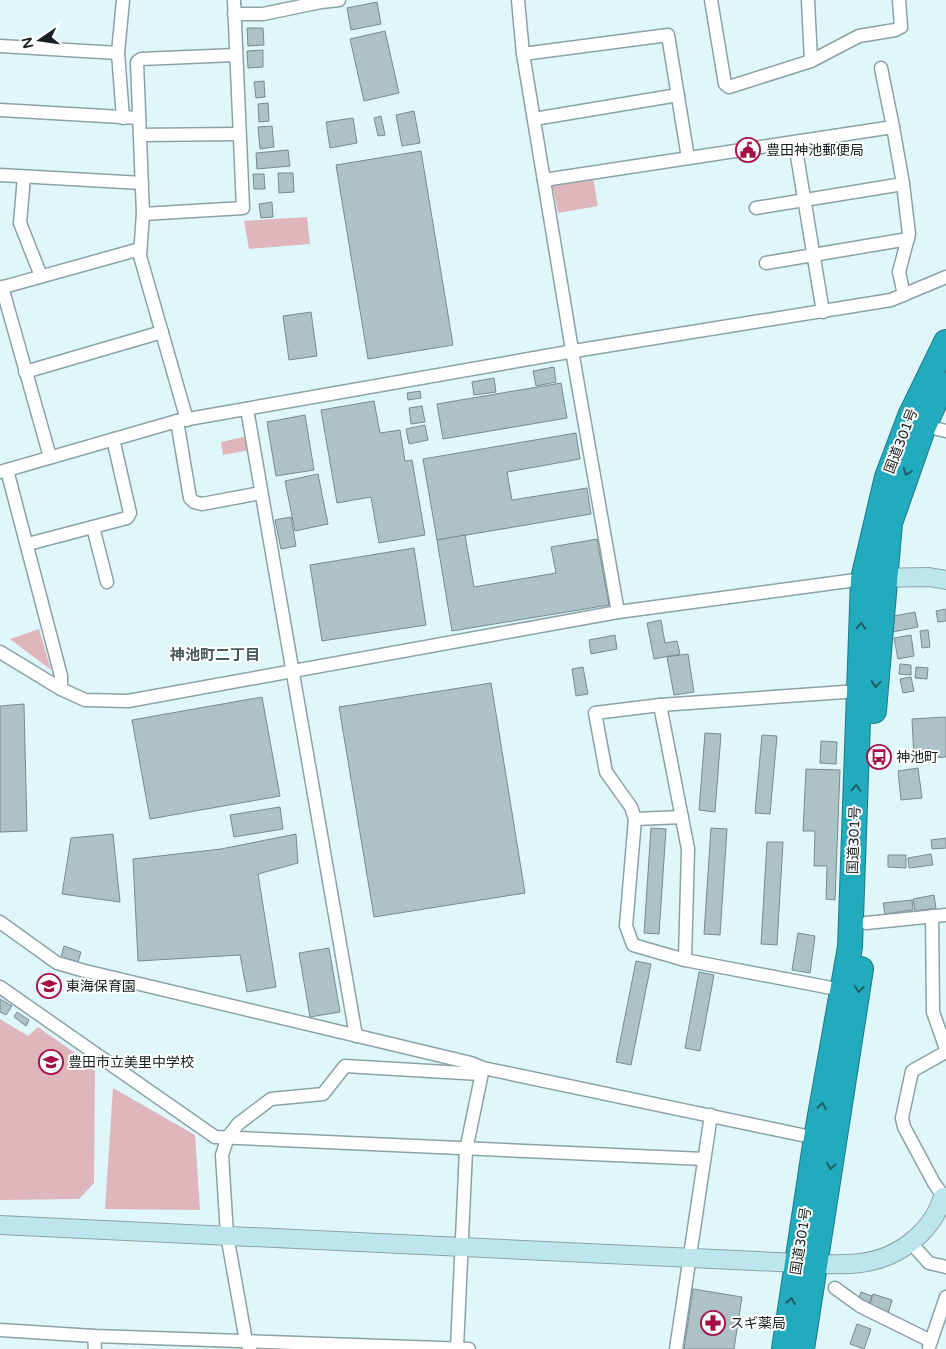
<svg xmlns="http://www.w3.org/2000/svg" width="946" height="1349" font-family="'Varela Round','Noto Sans JP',sans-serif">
	<rect width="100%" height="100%" fill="#dff7fb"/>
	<!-- green -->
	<g fill="#dfb6bc">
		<polygon points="593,177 598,206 558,213 552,183"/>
		<polygon points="307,217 310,244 249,249 244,221"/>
		<polygon points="248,436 250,450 223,455 221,442"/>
		<polygon points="39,629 51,670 10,639"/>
		<polygon points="0,1019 28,1036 38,1027 95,1067 94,1183 79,1199 0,1200"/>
		<polygon points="113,1088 195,1135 200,1210 105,1209"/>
	</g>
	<!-- building -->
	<g fill="#acc2c6" stroke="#768b8f">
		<polygon points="377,2 381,24 351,30 347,8"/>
		<polygon points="247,28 263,28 264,45 248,46"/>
		<polygon points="385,31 399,93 364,101 350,39"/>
		<polygon points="263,50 263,67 248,68 247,51"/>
		<polygon points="264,81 265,97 256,98 254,82"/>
		<polygon points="268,103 269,121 259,122 258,104"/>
		<polygon points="414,111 420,143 402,146 396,115"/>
		<polygon points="381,116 385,135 378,136 374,118"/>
		<polygon points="353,118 357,143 330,148 326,122"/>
		<polygon points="272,126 274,147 260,149 258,127"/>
		<polygon points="288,150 290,166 257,169 256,153"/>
		<polygon points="421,151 453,345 368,359 336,165"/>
		<polygon points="278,173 293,173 294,192 279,193"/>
		<polygon points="253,174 264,174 265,189 254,189"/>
		<polygon points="272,202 273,217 261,218 259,204"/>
		<polygon points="311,312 317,356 289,360 283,316"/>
		<polygon points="554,367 556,382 536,386 533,371"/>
		<polygon points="494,378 496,392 474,395 472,382"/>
		<polygon points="561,383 567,418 443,439 437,404"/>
		<polygon points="420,391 421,398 408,400 407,393"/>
		<polygon points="374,401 380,433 400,430 405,461 412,460 425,535 379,543 371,497 337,503 321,410"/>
		<polygon points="422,406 425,422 411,424 409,408"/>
		<polygon points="305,415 314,470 276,476 267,422"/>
		<polygon points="425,425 428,440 409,444 406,429"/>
		<polygon points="576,433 580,459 507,472 512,500 587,488 591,514 437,540 423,459"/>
		<polygon points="318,474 328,524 295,531 285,481"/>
		<polygon points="291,517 296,546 281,549 275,520"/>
		<polygon points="465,535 474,587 556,573 551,547 597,539 609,605 452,631 437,540"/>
		<polygon points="414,548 426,625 322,641 310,565"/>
		<polygon points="946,609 946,621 938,622 936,611"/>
		<polygon points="915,612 918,627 893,632 894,616"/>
		<polygon points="661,620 665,643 677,641 680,654 654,659 647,623"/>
		<polygon points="928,630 930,647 922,648 920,631"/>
		<polygon points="615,635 617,649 591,654 589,640"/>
		<polygon points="911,635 914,656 898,659 894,638"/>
		<polygon points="688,654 694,692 674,695 667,657"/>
		<polygon points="900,664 911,665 911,675 899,674"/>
		<polygon points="583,667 588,694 576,696 572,669"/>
		<polygon points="916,667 928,668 927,679 915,678"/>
		<polygon points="911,677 914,691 903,693 900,679"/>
		<polygon points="491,683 525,893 374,917 339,707"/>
		<polygon points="262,697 280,796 150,819 132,720"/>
		<polygon points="24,704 27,831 0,832 0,706"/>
		<polygon points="946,717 946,757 914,759 912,719"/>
		<polygon points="705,733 721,734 715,812 699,810"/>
		<polygon points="762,735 777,736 770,814 755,813"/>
		<polygon points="821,741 837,742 836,764 820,763"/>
		<polygon points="918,768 922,798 901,800 898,771"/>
		<polygon points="806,769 840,770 835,900 826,899 827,866 814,866 815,831 803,831"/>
		<polygon points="280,807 283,829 234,837 230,815"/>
		<polygon points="651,828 666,829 659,934 644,933"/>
		<polygon points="711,828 727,829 720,935 704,934"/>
		<polygon points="113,834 120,902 62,894 71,838"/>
		<polygon points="296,834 298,863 258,874 276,987 247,992 240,955 138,961 133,859 221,849"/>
		<polygon points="946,838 946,848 932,849 931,840"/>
		<polygon points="767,842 783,842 777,945 761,944"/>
		<polygon points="931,854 933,865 909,868 908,858"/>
		<polygon points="888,855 906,855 906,868 888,867"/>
		<polygon points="934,895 936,908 915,911 913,899"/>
		<polygon points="912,900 913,910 885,914 883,903"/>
		<polygon points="798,933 815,936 810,973 792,970"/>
		<polygon points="64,946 81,952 78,962 61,957"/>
		<polygon points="329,948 340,1012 310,1017 299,953"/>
		<polygon points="636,961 651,964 631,1065 616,1062"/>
		<polygon points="699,972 714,975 700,1051 685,1048"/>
		<polygon points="0,999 12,1006 6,1015 0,1012"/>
		<polygon points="17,1012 29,1020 26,1026 14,1017"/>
		<polygon points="693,1289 742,1297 734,1349 684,1349"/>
		<polygon points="861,1292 872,1296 869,1304 858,1301"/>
		<polygon points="873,1294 892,1300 888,1314 869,1308"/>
		<polygon points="857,1324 871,1329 864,1349 850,1344"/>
	</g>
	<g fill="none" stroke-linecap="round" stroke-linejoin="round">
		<defs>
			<g id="street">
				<polyline points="320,0 321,2 339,0"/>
				<polyline points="518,0 523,54 575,368 618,612"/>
				<polyline points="711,0 725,84 729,87 811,61 859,36 895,30 901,27 899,0"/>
				<polyline points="808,0 811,61"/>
				<polyline points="234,14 263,14 321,2"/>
				<polyline points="0,46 118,53"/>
				<polyline points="523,54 668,35 688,158"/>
				<polyline points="881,68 893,127"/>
				<polyline points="0,110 139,118"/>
				<polyline points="123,118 118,53 123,0"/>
				<polyline points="534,119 678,95"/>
				<polyline points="140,135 239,134"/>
				<polyline points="795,144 823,312"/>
				<polyline points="0,175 142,183"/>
				<polyline points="24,177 20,223 41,276"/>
				<polyline points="544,180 893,127 903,184 909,234 899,272 904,295"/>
				<polyline points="756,208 903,184"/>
				<polyline points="143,214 243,208 234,0"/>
				<polyline points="766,263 908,239"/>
				<polyline points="2,287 50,457"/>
				<polyline points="0,288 140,249"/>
				<polyline points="25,372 162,332"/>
				<polyline points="247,409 356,1036"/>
				<polyline points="187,420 140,256 143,214 137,62 141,59 235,55"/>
				<polyline points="177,421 190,498 194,502 202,504 261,493"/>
				<polyline points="924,426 946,431"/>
				<polyline points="7,470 61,676 61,689"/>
				<polyline points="0,472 177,421 574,351 891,300 946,277"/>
				<polyline points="93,527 107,582"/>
				<polyline points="28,544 127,518 130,513 113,439"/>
				<polyline points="0,652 61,689 85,700 128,701 618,612 863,579"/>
				<polyline points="660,705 688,849 685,960 842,990"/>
				<polyline points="635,819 682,817"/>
				<polyline points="932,916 933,1012 946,1049"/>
				<polyline points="0,922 57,963 85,971 471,1063 483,1068 816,1138"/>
				<polyline points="866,923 946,915"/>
				<polyline points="685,960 633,945 626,926 635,819 631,807 606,772 595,713 660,705 859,691"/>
				<polyline points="0,987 215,1137 704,1159"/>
				<polyline points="946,1052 912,1071 902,1118 904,1127 934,1183 946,1200"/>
				<polyline points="910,1242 929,1263 946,1267"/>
				<polyline points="835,1288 860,1306 931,1341"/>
				<polyline points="0,1330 94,1336 469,1349"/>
				<polyline points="94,1336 95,1349"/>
				<polyline points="929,1347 946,1297"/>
				<polyline points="457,1348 466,1150 483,1068"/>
				<polyline points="250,1349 246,1341 227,1235 222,1155 228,1137 238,1124 271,1099 323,1094 345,1066 480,1074"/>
				<polyline points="676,1349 711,1115"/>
			</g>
			<g id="secondary">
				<polyline points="873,578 929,577 946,580"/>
				<path d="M0 1225 798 1263C818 1263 839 1266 860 1263 897 1259 932 1233 943 1197"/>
			</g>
			<g id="highway">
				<polyline points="874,711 890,523 924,426 943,385"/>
				<polyline points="784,1349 816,1138 850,947 863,579 887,477 910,416 946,342"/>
				<polyline points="802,1349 861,969"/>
			</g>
		</defs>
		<!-- street casing -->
		<use href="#street" stroke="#8ba2a5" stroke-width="15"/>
		<!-- secondary casing -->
		<use href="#secondary" stroke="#8ba2a5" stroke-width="20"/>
		<!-- highway casing -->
		<use href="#highway" stroke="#1e7a86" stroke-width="26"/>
		<!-- street -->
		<use href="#street" stroke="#fff" stroke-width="12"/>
		<!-- secondary -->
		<use href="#secondary" stroke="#bce6eb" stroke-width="18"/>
		<!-- highway -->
		<use href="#highway" stroke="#21abbc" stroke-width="24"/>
	</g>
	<!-- one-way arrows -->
	<defs><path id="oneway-chevron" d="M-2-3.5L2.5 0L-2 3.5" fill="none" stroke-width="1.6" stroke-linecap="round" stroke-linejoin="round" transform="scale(1.25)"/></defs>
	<g stroke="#1c5f67">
		<use href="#oneway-chevron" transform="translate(907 472) rotate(110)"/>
		<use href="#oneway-chevron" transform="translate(861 626) rotate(-88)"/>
		<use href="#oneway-chevron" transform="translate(876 684) rotate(95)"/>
		<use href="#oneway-chevron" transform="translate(856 788) rotate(-88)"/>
		<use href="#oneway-chevron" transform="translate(859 989) rotate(97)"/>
		<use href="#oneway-chevron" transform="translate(822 1106) rotate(-80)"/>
		<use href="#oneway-chevron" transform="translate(831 1166) rotate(99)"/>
		<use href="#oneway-chevron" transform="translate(791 1301) rotate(-81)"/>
	</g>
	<!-- icons -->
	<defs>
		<symbol id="civic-ring" viewBox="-11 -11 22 22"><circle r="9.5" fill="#fff" stroke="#a60f46" stroke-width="1.5"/><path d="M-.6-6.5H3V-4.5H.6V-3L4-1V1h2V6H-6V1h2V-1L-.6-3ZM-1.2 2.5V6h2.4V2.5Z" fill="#a60f46"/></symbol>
		<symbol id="bus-ring" viewBox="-11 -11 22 22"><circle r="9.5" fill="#fff" stroke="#a60f46" stroke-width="1.5"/><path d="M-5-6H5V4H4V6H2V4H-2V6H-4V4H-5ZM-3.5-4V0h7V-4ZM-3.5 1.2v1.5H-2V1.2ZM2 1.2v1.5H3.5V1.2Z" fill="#a60f46"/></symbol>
		<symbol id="school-ring" viewBox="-11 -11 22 22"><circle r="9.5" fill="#fff" stroke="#a60f46" stroke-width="1.5"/><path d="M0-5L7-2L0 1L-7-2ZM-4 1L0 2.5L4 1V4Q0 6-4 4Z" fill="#a60f46"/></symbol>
		<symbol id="pharmacy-ring" viewBox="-11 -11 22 22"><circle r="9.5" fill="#fff" stroke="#a60f46" stroke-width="1.5"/><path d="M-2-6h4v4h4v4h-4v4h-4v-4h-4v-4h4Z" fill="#a60f46"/></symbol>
	</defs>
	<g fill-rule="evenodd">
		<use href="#civic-ring" x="734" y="136" width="28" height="28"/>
		<use href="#bus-ring" x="865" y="743" width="28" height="28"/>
		<use href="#school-ring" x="35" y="972" width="28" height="28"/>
		<use href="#school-ring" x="37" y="1048" width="28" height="28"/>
		<use href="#pharmacy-ring" x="699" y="1309" width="28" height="28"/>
	</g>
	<g text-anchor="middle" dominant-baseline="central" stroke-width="4" stroke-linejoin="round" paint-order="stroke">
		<!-- poi labels -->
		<g font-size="14" fill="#182022" stroke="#fff" text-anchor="start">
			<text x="766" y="150">豊田神池郵便局</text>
			<text x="896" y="757">神池町</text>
			<text x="66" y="986">東海保育園</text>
			<text x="68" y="1062">豊田市立美里中学校</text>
			<text x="730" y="1323">スギ薬局</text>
		</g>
		<!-- street labels -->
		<g font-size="14" fill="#182022" stroke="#fff">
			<text transform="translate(901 441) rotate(-69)">国道301号</text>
			<text transform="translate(854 840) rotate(-88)">国道301号</text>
			<text transform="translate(801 1241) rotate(-81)">国道301号</text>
		</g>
		<!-- neighbourhood labels -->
		<g font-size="15" font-weight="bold" fill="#465a5d" stroke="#fff">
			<text x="215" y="655">神池町二丁目</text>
		</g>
	</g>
	<!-- north arrow -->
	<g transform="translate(40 40) rotate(257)" stroke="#ffffff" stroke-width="4" paint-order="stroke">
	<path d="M0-4L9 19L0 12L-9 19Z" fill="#182022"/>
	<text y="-8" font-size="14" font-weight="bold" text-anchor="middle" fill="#182022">N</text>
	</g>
</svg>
